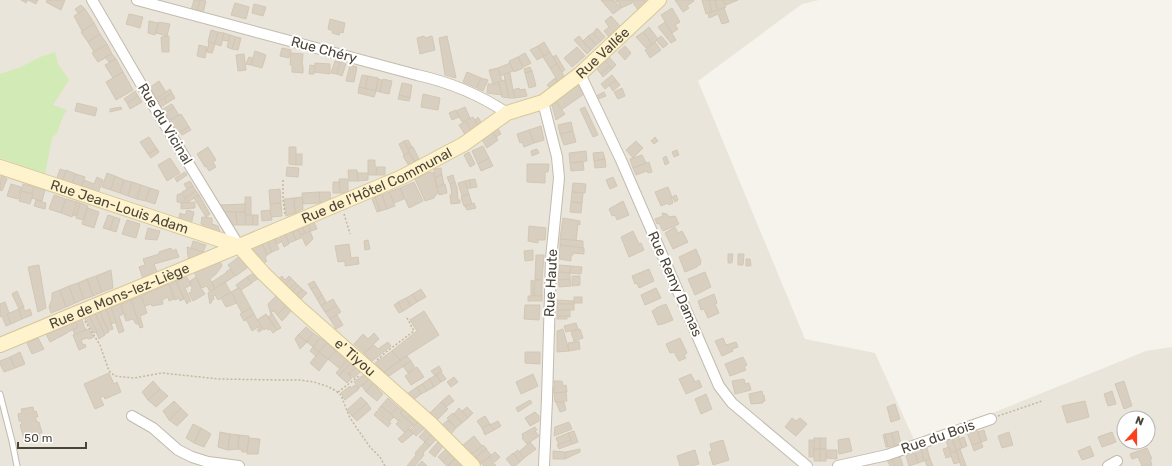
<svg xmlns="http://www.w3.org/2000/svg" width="1172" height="466" font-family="Rubik,sans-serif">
	<rect width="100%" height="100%" fill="#f6f3ec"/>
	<!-- residential -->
	<path fill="#eae5da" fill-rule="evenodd" d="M0 0H819L802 4 698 81 805 339 875 353 916 444 1146 351 1172 347V466H0ZM1124 418H1148V442H1124Z"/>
	<!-- green -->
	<polygon fill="#d2eab5" points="55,52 58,64 69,80 53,105 67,110 64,114 57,133 52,138 45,174 0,158 0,74 21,67 40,57"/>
	<!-- building -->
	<g fill="#d8cfc1" stroke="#d3c7b4">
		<polygon points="21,0 38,0 36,4 28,0 26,3"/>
		<polygon points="47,0 65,0 61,10 46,2"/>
		<polygon points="194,0 200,0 197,11 191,10"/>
		<polygon points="200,0 206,1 203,13 197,11"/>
		<polygon points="601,0 614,0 621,8 613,14"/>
		<polygon points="616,0 630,0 632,3 621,8 618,1 617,2"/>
		<polygon points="631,0 645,0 647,2 638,10"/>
		<polygon points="675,0 693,0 694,1 687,6 689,8 683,12"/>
		<polygon points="702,0 709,0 712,12 706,14"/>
		<polygon points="709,0 715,0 718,10 712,12"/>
		<polygon points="718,0 723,0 726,7 718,10 715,1"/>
		<polygon points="723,0 738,0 726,5"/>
		<polygon points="235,3 249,7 246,19 231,15"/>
		<polygon points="254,4 266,7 263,16 252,13"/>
		<polygon points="81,5 85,9 78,13 75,9"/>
		<polygon points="672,8 680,22 675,25 678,29 672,33 661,15"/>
		<polygon points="724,8 729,22 722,24 718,14 709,18 708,13"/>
		<polygon points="85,9 94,23 82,31 74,16"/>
		<polygon points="129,14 143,17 140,28 126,24"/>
		<polygon points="611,16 620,26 609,37 604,31 609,27 605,21"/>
		<polygon points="330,19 345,23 343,33 340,32 339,35 332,33 333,31 328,29"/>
		<polygon points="149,21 158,23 155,35 148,33"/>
		<polygon points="159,22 170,24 167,36 156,33"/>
		<polygon points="665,22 676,40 671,43 658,27"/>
		<polygon points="94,23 100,34 88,42 81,32"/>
		<polygon points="649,27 658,39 652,44 643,32"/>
		<polygon points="597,28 605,37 601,41 593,33"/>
		<polygon points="211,30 218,32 215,44 208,42"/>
		<polygon points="218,32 224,33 221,46 215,44"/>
		<polygon points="643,32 652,44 646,48 636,37"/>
		<polygon points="224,33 230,35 228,41 222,40"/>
		<polygon points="593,33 601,41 596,45 588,36"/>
		<polygon points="100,34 107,44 94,52 88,42"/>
		<polygon points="230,35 236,37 232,49 227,47"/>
		<polygon points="169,36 169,52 162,52 161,37"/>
		<polygon points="424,36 425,38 432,36 435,50 420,54 417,38"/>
		<polygon points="447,36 456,78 445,75 439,38"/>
		<polygon points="579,36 591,50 587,54 574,40"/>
		<polygon points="588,36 596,45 591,50 583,41"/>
		<polygon points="661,36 668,44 663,48 656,40"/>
		<polygon points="236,37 241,38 238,50 232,49"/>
		<polygon points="209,42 215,44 212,53 207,52"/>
		<polygon points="544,42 550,52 544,56 538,46"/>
		<polygon points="655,42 661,50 650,58 645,50"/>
		<polygon points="107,44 112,54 98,62 92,53"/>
		<polygon points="199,45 207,47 205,58 197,56"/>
		<polygon points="538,46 544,56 537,60 530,50"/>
		<polygon points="625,46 631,53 625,60 618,52"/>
		<polygon points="577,47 585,56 572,67 564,58"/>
		<polygon points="282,48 291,50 289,58 280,56"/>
		<polygon points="255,51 266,55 262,68 251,65"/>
		<polygon points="550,52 557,64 550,68 543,57"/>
		<polygon points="291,53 303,54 302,65 303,65 303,73 292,72 292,65 290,65"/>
		<polygon points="525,53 531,63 524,67 518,57"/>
		<polygon points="112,54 116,59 109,62 105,57"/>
		<polygon points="244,54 246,70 238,71 236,55"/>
		<polygon points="556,55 565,70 562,72 553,57"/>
		<polygon points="249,57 253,58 251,65 246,64"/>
		<polygon points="518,57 523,68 514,72 509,61"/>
		<polygon points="609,57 616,65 612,69 605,61"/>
		<polygon points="116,59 123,72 113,78 105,65"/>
		<polygon points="335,61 340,62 337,74 331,73"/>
		<polygon points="605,61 610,66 601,74 596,68"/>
		<polygon points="340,62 346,64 342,76 337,74"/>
		<polygon points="315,63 330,64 330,74 314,72"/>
		<polygon points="510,63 513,71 500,76 498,68"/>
		<polygon points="557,64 564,76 558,81 550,68"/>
		<polygon points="310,65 315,66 314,74 309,74"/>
		<polygon points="350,65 357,67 354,82 346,81"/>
		<polygon points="610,66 612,69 603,77 601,74"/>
		<polygon points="530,67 532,71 525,73 524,69"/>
		<polygon points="498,68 502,81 493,84 489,70"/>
		<polygon points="532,71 536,86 529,88 525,73"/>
		<polygon points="123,72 133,90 116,100 106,82"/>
		<polygon points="467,72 481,78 477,88 463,82"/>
		<polygon points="510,73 513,90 515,98 509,98 505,80 504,74"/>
		<polygon points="362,75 368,76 365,89 359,87"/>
		<polygon points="612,75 616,80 605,89 601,84"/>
		<polygon points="368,76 378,78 376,91 365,89"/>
		<polygon points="481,78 488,80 483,91 477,88"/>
		<polygon points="555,78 557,81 550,88 547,85"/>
		<polygon points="378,79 382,80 380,92 376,91"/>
		<polygon points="383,79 392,81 389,94 380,92"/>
		<polygon points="505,80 509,98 502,97 498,82"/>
		<polygon points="616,80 620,85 613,91 609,85"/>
		<polygon points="159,81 166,92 156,99 149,88"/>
		<polygon points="402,83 412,85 410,98 399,95"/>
		<polygon points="576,83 584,94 561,110 554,99"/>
		<polygon points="488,84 499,84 502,95 487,93"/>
		<polygon points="359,87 376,91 374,97 358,93"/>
		<polygon points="519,88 520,90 525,89 527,96 515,98 513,90"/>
		<polygon points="622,88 625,96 618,99 614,92"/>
		<polygon points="170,89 172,93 158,102 156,99"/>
		<polygon points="135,91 138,96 127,103 124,99"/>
		<polygon points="604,92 606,96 598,99 596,96"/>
		<polygon points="172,93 175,98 167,103 164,98"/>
		<polygon points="423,94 440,98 438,110 421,107"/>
		<polygon points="399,95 410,98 409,101 398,99"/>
		<polygon points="138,96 142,102 130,109 127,103"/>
		<polygon points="164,98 167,103 161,107 158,102"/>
		<polygon points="554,99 565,114 556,120 551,101"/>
		<polygon points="77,103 97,108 95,116 75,111"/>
		<polygon points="172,104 174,107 165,113 163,109"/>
		<polygon points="121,107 122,109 110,112 110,109"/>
		<polygon points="174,107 179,115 170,120 165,113"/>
		<polygon points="465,107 470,118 462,122 456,111"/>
		<polygon points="585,107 598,135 593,137 580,109"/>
		<polygon points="456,110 459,117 452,120 449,113"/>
		<polygon points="181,114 189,127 177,133 170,120"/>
		<polygon points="473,117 479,128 472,132 466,121"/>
		<polygon points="478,117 483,126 479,128 475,120"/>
		<polygon points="466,121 472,132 466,136 459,125"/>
		<polygon points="571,122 573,131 560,134 558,125"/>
		<polygon points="541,126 544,140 534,143 529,130"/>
		<polygon points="189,127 191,130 182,135 180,132"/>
		<polygon points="497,127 501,134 496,137 492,131"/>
		<polygon points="529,130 534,143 524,147 522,142 520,143 517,134"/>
		<polygon points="492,131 498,140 487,148 481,138"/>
		<polygon points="573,131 576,142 564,145 560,134"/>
		<polygon points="149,137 157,149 148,154 140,142"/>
		<polygon points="655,137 658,141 654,144 651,141"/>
		<polygon points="408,140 412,147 408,149 404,141"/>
		<polygon points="404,141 409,152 404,155 399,144"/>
		<polygon points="636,141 643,148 633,158 626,150"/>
		<polygon points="483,146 489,158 478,164 472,151"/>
		<polygon points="208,147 216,160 213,162 216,167 209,171 206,166 205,167 197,154"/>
		<polygon points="289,147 296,147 296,165 289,164"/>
		<polygon points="412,147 413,147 419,159 414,161 408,149"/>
		<polygon points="157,149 159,152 151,158 148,154"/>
		<polygon points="537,149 539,153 532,156 531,151"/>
		<polygon points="677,150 679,155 674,157 672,152"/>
		<polygon points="586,151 587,161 570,163 569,153"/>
		<polygon points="409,152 415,163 409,166 403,156"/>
		<polygon points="469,152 475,164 470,167 464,155"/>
		<polygon points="603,152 605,159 594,161 593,153"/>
		<rect x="296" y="154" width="6" height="11"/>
		<polygon points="642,155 646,163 633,168 630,159"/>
		<polygon points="666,156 669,163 665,165 663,158"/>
		<polygon points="170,158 180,173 167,181 158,165"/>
		<polygon points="489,158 493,166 481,171 478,164"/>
		<polygon points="605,159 606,167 595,168 594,161"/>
		<polygon points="368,160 375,160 375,167 377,167 376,175 368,175"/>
		<polygon points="583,162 584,170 571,171 570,163"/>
		<polygon points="649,162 652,172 648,173 647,171 636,175 633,168"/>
		<polygon points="527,164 549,164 548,172 545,172 545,183 527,182"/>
		<polygon points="287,167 299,168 298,177 286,176"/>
		<polygon points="377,167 385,167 385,175 376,175"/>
		<polygon points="441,168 442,175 435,177 434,169"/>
		<polygon points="60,169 66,171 62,183 56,181"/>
		<polygon points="66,170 76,174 71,186 62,183"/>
		<polygon points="348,170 357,170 358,181 349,181"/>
		<polygon points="185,172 187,175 177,182 175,178"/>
		<polygon points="433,172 438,192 434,198 425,201 415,179 427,173"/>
		<polygon points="107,173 115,176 111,190 102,187"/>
		<polygon points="357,173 368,173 368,180 358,181"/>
		<polygon points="76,174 85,177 80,189 71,186"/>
		<polygon points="442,175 444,185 437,187 435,177"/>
		<polygon points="453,175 455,182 450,184 447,177"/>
		<polygon points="1,176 7,179 2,191 0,190"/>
		<polygon points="115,176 124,180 120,193 111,190"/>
		<polygon points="97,177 103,180 97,196 80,189 84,180 94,184"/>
		<polygon points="613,177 617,186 610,189 606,180"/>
		<polygon points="339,179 348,179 348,193 340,193"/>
		<polygon points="475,179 477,187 471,188 469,180"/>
		<polygon points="124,180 132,182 128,196 120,193"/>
		<polygon points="469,180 471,188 467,189 465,181"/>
		<polygon points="190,181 193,186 187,189 184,184"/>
		<polygon points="465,181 469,194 462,196 458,183"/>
		<polygon points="132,182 141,185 137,199 128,196"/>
		<polygon points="333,182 339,182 340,193 333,193"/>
		<polygon points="414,182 423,201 409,208 400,188"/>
		<polygon points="455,182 457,188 458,200 460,200 460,203 451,204 450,195 452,194 450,184"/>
		<polygon points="573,183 586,184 585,193 572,192"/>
		<polygon points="11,184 21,187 18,199 7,196"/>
		<polygon points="23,184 34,187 33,194 21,191"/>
		<polygon points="445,184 447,193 439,195 437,187"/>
		<polygon points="141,185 150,188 146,201 137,199"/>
		<polygon points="193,186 196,191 185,198 182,192"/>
		<polygon points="34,187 45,190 42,201 31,198"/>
		<polygon points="668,187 672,197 676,195 678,200 675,202 672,197 671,197 673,203 669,205 668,203 661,206 655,192"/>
		<polygon points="150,188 159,191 155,204 146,201"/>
		<polygon points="400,188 404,199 394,203 389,192"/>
		<polygon points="280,189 281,203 270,204 269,190"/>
		<polygon points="21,191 33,194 30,204 19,201"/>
		<polygon points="196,191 199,195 188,202 185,198"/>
		<polygon points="319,192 330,192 331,203 320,203"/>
		<polygon points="319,192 320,203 303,204 302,193"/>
		<polygon points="389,192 395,206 387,209 382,195"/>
		<polygon points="572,192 583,193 582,203 571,202"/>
		<polygon points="181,193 187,203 177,202 177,195"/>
		<polygon points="469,194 472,204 464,206 461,197"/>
		<polygon points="54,195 66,199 61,213 49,209"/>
		<polygon points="199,195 210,214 206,217 194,198"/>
		<polygon points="382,195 387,209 380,211 375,197"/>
		<rect x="245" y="197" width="6" height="18"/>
		<polygon points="302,197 303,209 295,213 294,198"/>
		<polygon points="375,197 380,211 377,212 372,199"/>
		<polygon points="294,198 295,213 286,216 284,199"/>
		<polygon points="66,199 77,202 72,217 61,213"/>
		<polygon points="36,200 46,203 45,209 34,206"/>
		<polygon points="623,201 629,215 617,220 615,215 612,216 609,209"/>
		<polygon points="77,202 80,203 76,216 73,215"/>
		<polygon points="195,202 195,208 181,209 181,203"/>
		<polygon points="571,202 582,203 581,213 570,212"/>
		<polygon points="80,203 88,206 83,220 76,218"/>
		<polygon points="281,203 282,216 271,217 270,204"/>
		<polygon points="474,203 476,208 467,210 465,206"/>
		<polygon points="245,204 245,212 224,212 220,205"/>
		<polygon points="88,208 99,212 94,228 82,224"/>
		<polygon points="187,210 194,212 191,225 178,221 180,213 185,215"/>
		<polygon points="270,210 272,220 262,221 261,211"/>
		<polygon points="224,212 236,212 237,225 233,225"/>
		<polygon points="236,212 245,212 246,225 237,225"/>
		<polygon points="662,213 667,214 669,217 675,216 679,224 663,231 659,223 657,224 655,219 663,216"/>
		<polygon points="108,215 114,217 110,230 103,228"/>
		<polygon points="245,215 253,215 253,225 246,225"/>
		<rect x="253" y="215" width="5" height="10"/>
		<polygon points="114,217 120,219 116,232 110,230"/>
		<polygon points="202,217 212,218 212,224 218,226 220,232 217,235 203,230 204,225 201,224"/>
		<polygon points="563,218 580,221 580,225 578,224 576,241 560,239"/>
		<polygon points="313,219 317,229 311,231 307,221"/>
		<polygon points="127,220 140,224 136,238 122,234"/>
		<polygon points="307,221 311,231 305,233 301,223"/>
		<polygon points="302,226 305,233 301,235 298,228"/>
		<polygon points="529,226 546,228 545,240 538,240 538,243 528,241"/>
		<polygon points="675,227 678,233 682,231 688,242 673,249 665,233"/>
		<polygon points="148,228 160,231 157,240 145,239"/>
		<polygon points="291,229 296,240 289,243 284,232"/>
		<polygon points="298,230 301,238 296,240 293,232"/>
		<polygon points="310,231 313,239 306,246 301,235"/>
		<polygon points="633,231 639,244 641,243 644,250 629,257 621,237"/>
		<polygon points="284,232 289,244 284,247 279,234"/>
		<polygon points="277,235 281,242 277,244 273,237"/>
		<polygon points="273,237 279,249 272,252 267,241"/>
		<polygon points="560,239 583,241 583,248 560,245"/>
		<polygon points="368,240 370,249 365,250 364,241"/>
		<polygon points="193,241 206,245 203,252 191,249"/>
		<polygon points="267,241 272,252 267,255 262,243"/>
		<polygon points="262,243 267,255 265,258 267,261 262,264 257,260 250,248"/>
		<polygon points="349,244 351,258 358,257 359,264 345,266 345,261 338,262 335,246"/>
		<polygon points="560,245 584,248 584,254 573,253 573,255 571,255 571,261 559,259"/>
		<polygon points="187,247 203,252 202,257 189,264"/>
		<polygon points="171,248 172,251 176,249 179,257 154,264 157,272 169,268 170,272 144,282 139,267 145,265 143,259 159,254 159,252"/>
		<polygon points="696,249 701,261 700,262 701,264 697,266 697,267 685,272 679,257"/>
		<polygon points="533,250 533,260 525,261 524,251"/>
		<polygon points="728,254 733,254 732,263 728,263"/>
		<polygon points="738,254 744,254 743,265 738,265"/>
		<polygon points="536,255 544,255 542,280 535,280"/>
		<polygon points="240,256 248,267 236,276 228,265"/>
		<polygon points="746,259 750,259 751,266 746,266"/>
		<polygon points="219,262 221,263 222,266 216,274 210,279 215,289 210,292 207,286 201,288 194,272"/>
		<polygon points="39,265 46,308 38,312 28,267"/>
		<polygon points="559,265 571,266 570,273 559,272"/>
		<polygon points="571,266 582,267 581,274 570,273"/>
		<polygon points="230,269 235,276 215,289 212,282 226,273 226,272"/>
		<polygon points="649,269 654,281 639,288 637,283 635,284 632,276"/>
		<polygon points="111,270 113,288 102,292 96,276"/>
		<polygon points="559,272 570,273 570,279 558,280"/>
		<polygon points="705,272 711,287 695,295 688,279"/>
		<polygon points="254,273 259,278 251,283 247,277"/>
		<polygon points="96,276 102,292 93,296 87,279"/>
		<polygon points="282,276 285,280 289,276 291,278 283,286 277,280"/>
		<polygon points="572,276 580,276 580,285 572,286"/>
		<polygon points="185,277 187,277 191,285 185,288 191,301 188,302 187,304 176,281"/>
		<polygon points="196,277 201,288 205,294 193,301 189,293 192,292 191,290 192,288 190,281"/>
		<polygon points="247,277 252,283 241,290 238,288 236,285"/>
		<polygon points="291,278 296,283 288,290 283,286"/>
		<polygon points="87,279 93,296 84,299 78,283"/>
		<polygon points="570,279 571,286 559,287 558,280"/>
		<polygon points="531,280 534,281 534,296 531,296"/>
		<polygon points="535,280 542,280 542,296 534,296"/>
		<polygon points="176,281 184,299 180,301 179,298 175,300 169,285"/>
		<polygon points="314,281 317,286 311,289 308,284"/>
		<polygon points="225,282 231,293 218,300 215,295 213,297 214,299 211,301 212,302 210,304 208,293"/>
		<polygon points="78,283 84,299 75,303 69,286"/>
		<polygon points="296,283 298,285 291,293 288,290"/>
		<polygon points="169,284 174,299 169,301 168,297 162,300 163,304 152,306 151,304 145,306 141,296"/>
		<polygon points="298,285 302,289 295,297 291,293"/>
		<polygon points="69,286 75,303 66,307 60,290"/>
		<polygon points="317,286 322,295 317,299 311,289"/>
		<polygon points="238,288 241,290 251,308 242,313 231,292"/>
		<polygon points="656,288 661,298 645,305 641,295"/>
		<polygon points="302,289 307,293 299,301 295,297"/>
		<polygon points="421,289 426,297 417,302 413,294"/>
		<polygon points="60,290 66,307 51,313 49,307 52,299 52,293"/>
		<polygon points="17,291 24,307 19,309 12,294"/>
		<polygon points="231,292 237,303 226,307 221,298"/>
		<polygon points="413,294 417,302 411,306 406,298"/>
		<polygon points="714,294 717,303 715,304 719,313 708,318 704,309 701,310 698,301"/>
		<polygon points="322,295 326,302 321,306 317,299"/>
		<polygon points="141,296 147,313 140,316 143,327 140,328 131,300"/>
		<polygon points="276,296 286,306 277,315 274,311 271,312 281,328 277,330 268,317 271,315 268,304"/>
		<rect x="528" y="296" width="14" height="5"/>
		<rect x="574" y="297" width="8" height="6"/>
		<polygon points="406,298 411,306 403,311 398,302"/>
		<polygon points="333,299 337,306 325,312 321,306"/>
		<polygon points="131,300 139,324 136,324 133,319 126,321 124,316 127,314 124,315 121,304"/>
		<polygon points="557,300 574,301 574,304 557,304"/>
		<polygon points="5,302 9,313 7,314 11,324 6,326 2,316 0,317 0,304"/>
		<polygon points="398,302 403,311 399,313 394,305"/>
		<polygon points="117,303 118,305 121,304 123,314 119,316 124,331 119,333 110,306"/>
		<rect x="557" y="304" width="17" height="6"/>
		<polygon points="666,304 673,320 663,324 662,324 658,325 652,311 656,309 656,308"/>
		<polygon points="287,305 292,310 282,321 277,315"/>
		<polygon points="525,305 540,305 539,320 524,319"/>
		<polygon points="337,306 341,312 330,319 325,312"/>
		<polygon points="23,307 25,311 30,309 32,315 22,319 19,309"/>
		<polygon points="111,307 116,322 111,324 106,309"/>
		<polygon points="251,308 254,314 246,319 246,320 244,321 240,314"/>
		<polygon points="19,309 22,319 11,324 7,314"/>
		<polygon points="106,309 113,329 110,330 108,330 104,322 100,311"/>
		<polygon points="557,310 570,310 570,317 557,316"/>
		<polygon points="100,311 104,322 109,332 104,334 95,313"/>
		<polygon points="424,311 439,335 400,360 392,351 417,331 410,320"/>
		<polygon points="95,313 105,335 99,339 89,315"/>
		<polygon points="254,314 262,328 262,330 259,332 257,330 259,329 258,327 252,331 246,319"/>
		<polygon points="266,314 272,324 277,330 273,333 270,329 268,330 266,328 264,330 257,320"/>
		<polygon points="89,315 97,332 94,333 84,317"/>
		<polygon points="337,315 343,325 336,329 330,319"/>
		<rect x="557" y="316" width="10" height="3"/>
		<polygon points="81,318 84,325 83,325 86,329 85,331 75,335 73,330 78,327 75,321"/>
		<polygon points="75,319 78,327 66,333 67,333 50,342 46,334 58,329 58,327"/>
		<polygon points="576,323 578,329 566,332 564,326"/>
		<polygon points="306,327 313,333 307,342 298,335"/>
		<polygon points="89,329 94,337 89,339 87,338 81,340 83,345 85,344 86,347 79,350 73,335"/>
		<polygon points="563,329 569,351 557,352 557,331"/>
		<polygon points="580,329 583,338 574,341 571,332"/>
		<polygon points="313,333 320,338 313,347 307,342"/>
		<polygon points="374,333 379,339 364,353 354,344 363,334 368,339"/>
		<polygon points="298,335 307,342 300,349 295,339"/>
		<polygon points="38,338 44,349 32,354 27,343"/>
		<polygon points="320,338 327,343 319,352 313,347"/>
		<polygon points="680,338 687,353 684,355 686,358 679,361 674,352 670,353 666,344"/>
		<polygon points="723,338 726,345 736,342 738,347 732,349 733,351 722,356 715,341"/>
		<polygon points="579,341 580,349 569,351 568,343"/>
		<polygon points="388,342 391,346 371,362 364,353 374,345 378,349"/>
		<polygon points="327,343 336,351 328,359 319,352"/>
		<polygon points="313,347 319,352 316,356 310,351"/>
		<polygon points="337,350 348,359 340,369 328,359"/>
		<polygon points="392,351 400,360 384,372 375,363"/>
		<polygon points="20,352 25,364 15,368 10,357"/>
		<polygon points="319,352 328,359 319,371 310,363"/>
		<polygon points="525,352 540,352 540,364 525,363"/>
		<polygon points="407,356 411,361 389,376 384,372"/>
		<polygon points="10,357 15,368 4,372 0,364 0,361"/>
		<polygon points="743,357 747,365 744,367 746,370 730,376 725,364"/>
		<polygon points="348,359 351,363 339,376 336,373"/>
		<polygon points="354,360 359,365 349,374 345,369"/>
		<polygon points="411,361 415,368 408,373 403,366"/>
		<polygon points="359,365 363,369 354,378 349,374"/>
		<polygon points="439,366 442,371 435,376 431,371"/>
		<polygon points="417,367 424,377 411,385 405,376"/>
		<polygon points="344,370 352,378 347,383 339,376"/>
		<polygon points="441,372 446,379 441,382 436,375"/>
		<polygon points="109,373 114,384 117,382 121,392 105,399 104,396 100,398 104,405 95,409 84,384"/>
		<polygon points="365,374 369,379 359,388 354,382"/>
		<polygon points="533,374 538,386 521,394 516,382"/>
		<polygon points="691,374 695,382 699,380 702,387 686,394 679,379"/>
		<polygon points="436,375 441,382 434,387 429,379"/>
		<polygon points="454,377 458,382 451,387 447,382"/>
		<polygon points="369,379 374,382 366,392 362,386"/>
		<polygon points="429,379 434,387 427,391 422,384"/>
		<polygon points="744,379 745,384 749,383 751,390 735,394 732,381"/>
		<polygon points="153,381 160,389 148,400 142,392"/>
		<polygon points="554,381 562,381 563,386 566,385 567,392 554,393 553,387 555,387"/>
		<polygon points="1124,381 1132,406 1124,409 1115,384"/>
		<polygon points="374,382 379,386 377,388 383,394 377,401 366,392"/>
		<polygon points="422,384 427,391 421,394 417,387"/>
		<polygon points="355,385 359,389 345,400 342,396 343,395 341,393 350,386 351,388"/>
		<polygon points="417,387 421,394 413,400 407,394"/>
		<polygon points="160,389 168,396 156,407 148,400"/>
		<polygon points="762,391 763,396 764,395 765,401 762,402 763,403 751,404 749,394"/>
		<polygon points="1112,391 1116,404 1108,406 1104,394"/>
		<polygon points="566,392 567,401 555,402 554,393"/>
		<polygon points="706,394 712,409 701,414 695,399"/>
		<polygon points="449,395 454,401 446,407 441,402"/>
		<polygon points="361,397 367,403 352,416 347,410"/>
		<polygon points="388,398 398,407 391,414 381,406"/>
		<polygon points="530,400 532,403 518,412 516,408"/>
		<polygon points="174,401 181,408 169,420 163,411"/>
		<polygon points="1085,401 1089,417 1067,423 1062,406"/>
		<polygon points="441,402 448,409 437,420 430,413"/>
		<polygon points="556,402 564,402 566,410 560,412"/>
		<polygon points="367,403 371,409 357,421 352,416"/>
		<polygon points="895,404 900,419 891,422 887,407"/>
		<polygon points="381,406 394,417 390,421 378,410"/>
		<polygon points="33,407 34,412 36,411 38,417 35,417 37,422 39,422 42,433 39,433 40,439 29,441 28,438 24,439 20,425 22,424 21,421 19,421 18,414 22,413 21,409"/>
		<polygon points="398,407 402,410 400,413 403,416 398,421 391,414"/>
		<polygon points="406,407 412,413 406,419 400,413"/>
		<polygon points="467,407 473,413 468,418 462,411"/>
		<polygon points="181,408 188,415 177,426 169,420"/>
		<polygon points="459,408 468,418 462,423 454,414"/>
		<polygon points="377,411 391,423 388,427 374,415"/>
		<polygon points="535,412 539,416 539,421 530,426 525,418"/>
		<polygon points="412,413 420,420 414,426 406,419"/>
		<polygon points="453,413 462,423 456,428 447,418"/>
		<polygon points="485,416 490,424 482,428 477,421"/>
		<polygon points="404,417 413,425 405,433 396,424"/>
		<polygon points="792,418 796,421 800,418 807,424 796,436 785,427"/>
		<polygon points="420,420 426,427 416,436 410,430"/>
		<polygon points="448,420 456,428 451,434 442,425"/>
		<polygon points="498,421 501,426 494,430 490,425"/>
		<polygon points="569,422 572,429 554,436 555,427"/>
		<polygon points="193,424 201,428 194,443 186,438"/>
		<polygon points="490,424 494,430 485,435 482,428"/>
		<polygon points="535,427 537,430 535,431 539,436 527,444 522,438 523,437 522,434"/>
		<polygon points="201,428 211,434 204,447 194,443"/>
		<polygon points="427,428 433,433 425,442 419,437"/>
		<polygon points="409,429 413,434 402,443 398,439"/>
		<polygon points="977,429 981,442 972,445 967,433"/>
		<polygon points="984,430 987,440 981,442 978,432"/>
		<polygon points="574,431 578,442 572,444 568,433"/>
		<polygon points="898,431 901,444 895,445 891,433"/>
		<polygon points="220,432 230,434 228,450 218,447"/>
		<polygon points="1009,432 1013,445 1002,448 998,436"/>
		<polygon points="1112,432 1116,442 1102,447 1098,437"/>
		<polygon points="433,433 438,437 430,446 425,442"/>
		<polygon points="568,433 571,440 559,445 556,438"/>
		<polygon points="891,433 895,445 888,447 885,434"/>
		<polygon points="230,434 239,435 238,449 228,450"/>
		<polygon points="885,434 888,447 886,447 883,435"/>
		<polygon points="239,435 249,436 247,452 242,452 242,450 238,449"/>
		<polygon points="474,436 482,446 472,454 463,445"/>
		<polygon points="958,436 962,448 956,450 952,438"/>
		<polygon points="964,437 967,446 962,448 959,439"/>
		<polygon points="249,438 260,439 258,454 247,454"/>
		<rect x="814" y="438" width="6" height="11"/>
		<rect x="820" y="438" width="6" height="11"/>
		<polygon points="849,438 852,451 839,454 838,440"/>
		<polygon points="952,438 956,451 950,453 946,440"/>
		<polygon points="571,440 572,444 559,449 557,445"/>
		<polygon points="723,440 729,460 713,465 709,452 712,451 710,444"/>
		<rect x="809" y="440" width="5" height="17"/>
		<polygon points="425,442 430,446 423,453 424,455 415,466 407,466 416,455 415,453"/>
		<polygon points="438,442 443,446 435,457 429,452"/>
		<polygon points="530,442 536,449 524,458 519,452"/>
		<polygon points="981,442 983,447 974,451 972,445"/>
		<polygon points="483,445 487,449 476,457 473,453"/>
		<polygon points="1090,446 1094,456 1082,460 1078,451"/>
		<polygon points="448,447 453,453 443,462 438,457"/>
		<polygon points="949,447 952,456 946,458 943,449"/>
		<polygon points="927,448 930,459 924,461 921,449"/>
		<polygon points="1147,448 1152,459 1150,459 1152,465 1148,466 1142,466 1138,457 1132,459 1130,454"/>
		<polygon points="486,449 491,455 481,463 476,457"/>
		<polygon points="580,449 580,452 565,459 565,452"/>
		<rect x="814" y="449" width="6" height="12"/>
		<rect x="820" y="449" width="6" height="12"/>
		<polygon points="921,449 924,461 918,463 915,451"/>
		<polygon points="960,449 966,466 961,466 956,450"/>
		<polygon points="518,450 524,458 520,462 513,454"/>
		<polygon points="695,450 699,464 691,466 680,466 677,456"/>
		<polygon points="827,450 837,450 837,459 826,458"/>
		<polygon points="553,451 565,452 565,459 553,459"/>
		<polygon points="956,451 960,462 954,464 950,453"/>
		<polygon points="495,452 500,457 495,462 489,457"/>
		<polygon points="513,453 520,462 515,466 512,466 506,459"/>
		<polygon points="915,453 918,463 909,466 906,456"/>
		<polygon points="451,454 455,458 447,466 443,462"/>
		<polygon points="900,456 903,466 895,466 892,458"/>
		<polygon points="489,457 496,466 484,466 481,463"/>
		<polygon points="892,458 895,466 890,466 887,460"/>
		<polygon points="455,459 463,466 448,466"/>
		<polygon points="930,459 933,466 927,466 925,461"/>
		<polygon points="422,461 427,466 417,466"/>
	</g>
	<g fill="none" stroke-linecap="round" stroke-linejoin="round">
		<defs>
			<polyline id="lane" points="0,394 12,441 17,466"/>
			<g id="street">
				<polyline points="92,0 159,115 239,246"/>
				<path d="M137 0 417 75C449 82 480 95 507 113"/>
				<polyline points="580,74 621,160 719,386 732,403 807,466"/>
				<polyline points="543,102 557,157 559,178 551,259 547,399 544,466"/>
				<polyline points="132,416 153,428 178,450 192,457 208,462 239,466"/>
				<polyline points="838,466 887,455 991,419"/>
				<polyline points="1108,466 1117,461"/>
			</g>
			<g id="secondary">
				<path id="s1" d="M0 167 239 246"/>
				<path id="s2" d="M239 246 263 273 297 306 430 423 473 466"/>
				<path id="s3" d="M0 345 239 246 402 177 464 144 507 113 543 102 580 74 659 0"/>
			</g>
		</defs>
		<!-- lane casing -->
		<use href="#lane" stroke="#c2bbae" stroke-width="7"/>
		<!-- street casing -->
		<use href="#street" stroke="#c2bbae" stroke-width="12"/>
		<!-- secondary casing -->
		<use href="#secondary" stroke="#d6c79b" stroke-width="16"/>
		<!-- path -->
		<g stroke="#c4b79f" stroke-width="1.5" stroke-dasharray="2 2" stroke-linecap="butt">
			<polyline points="283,180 283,199 285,214"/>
			<polyline points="344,214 350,234"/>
			<polyline points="85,321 100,345 109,371 115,376 124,377 134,378 162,373 219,379 280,380 300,380 314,382 329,387 336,391 341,395 349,416 356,427 370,447 380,457 385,466"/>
			<polyline points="377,360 386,352 414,331 406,316"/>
			<polyline points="338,392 359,376"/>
			<polyline points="998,416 1042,401"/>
		</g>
		<!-- lane -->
		<use href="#lane" stroke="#fff" stroke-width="5"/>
		<!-- street -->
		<use href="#street" stroke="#fff" stroke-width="10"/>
		<!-- secondary -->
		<use href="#secondary" stroke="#fff3cd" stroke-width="14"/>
	</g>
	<g text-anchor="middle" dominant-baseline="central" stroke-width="4" stroke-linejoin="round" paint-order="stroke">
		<!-- street labels -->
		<g font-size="14" fill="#4b4439" stroke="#fff">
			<text transform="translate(324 50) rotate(15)">Rue Chéry</text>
			<text stroke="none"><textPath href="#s3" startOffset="674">Rue Vallée</textPath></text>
			<text transform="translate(165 124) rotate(59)">Rue du Vicinal</text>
			<text stroke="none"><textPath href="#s3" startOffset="409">Rue de l'Hôtel Communal</textPath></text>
			<text stroke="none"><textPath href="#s1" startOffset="126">Rue Jean-Louis Adam</textPath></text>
			<text transform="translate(551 283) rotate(-87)">Rue Haute</text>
			<text transform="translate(675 284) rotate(66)">Rue Remy Damas</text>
			<text stroke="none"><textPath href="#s3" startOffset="129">Rue de Mons-lez-Liège</textPath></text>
			<text stroke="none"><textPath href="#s2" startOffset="161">e' Tiyou</textPath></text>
			<text transform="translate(938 437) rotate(-19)">Rue du Bois</text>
		</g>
	</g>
	<!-- north arrow -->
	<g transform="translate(1136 430) rotate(21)"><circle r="19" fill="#ffffff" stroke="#b7b4b0"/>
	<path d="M0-3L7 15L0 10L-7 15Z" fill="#fc3f1d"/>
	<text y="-6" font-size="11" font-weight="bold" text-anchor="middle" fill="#4b4439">N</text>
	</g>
	<!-- scale -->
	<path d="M18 442v6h68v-6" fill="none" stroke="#4b4439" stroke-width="2"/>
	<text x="24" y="442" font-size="12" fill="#4b4439" stroke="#ffffff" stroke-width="3" paint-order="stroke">50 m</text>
</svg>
